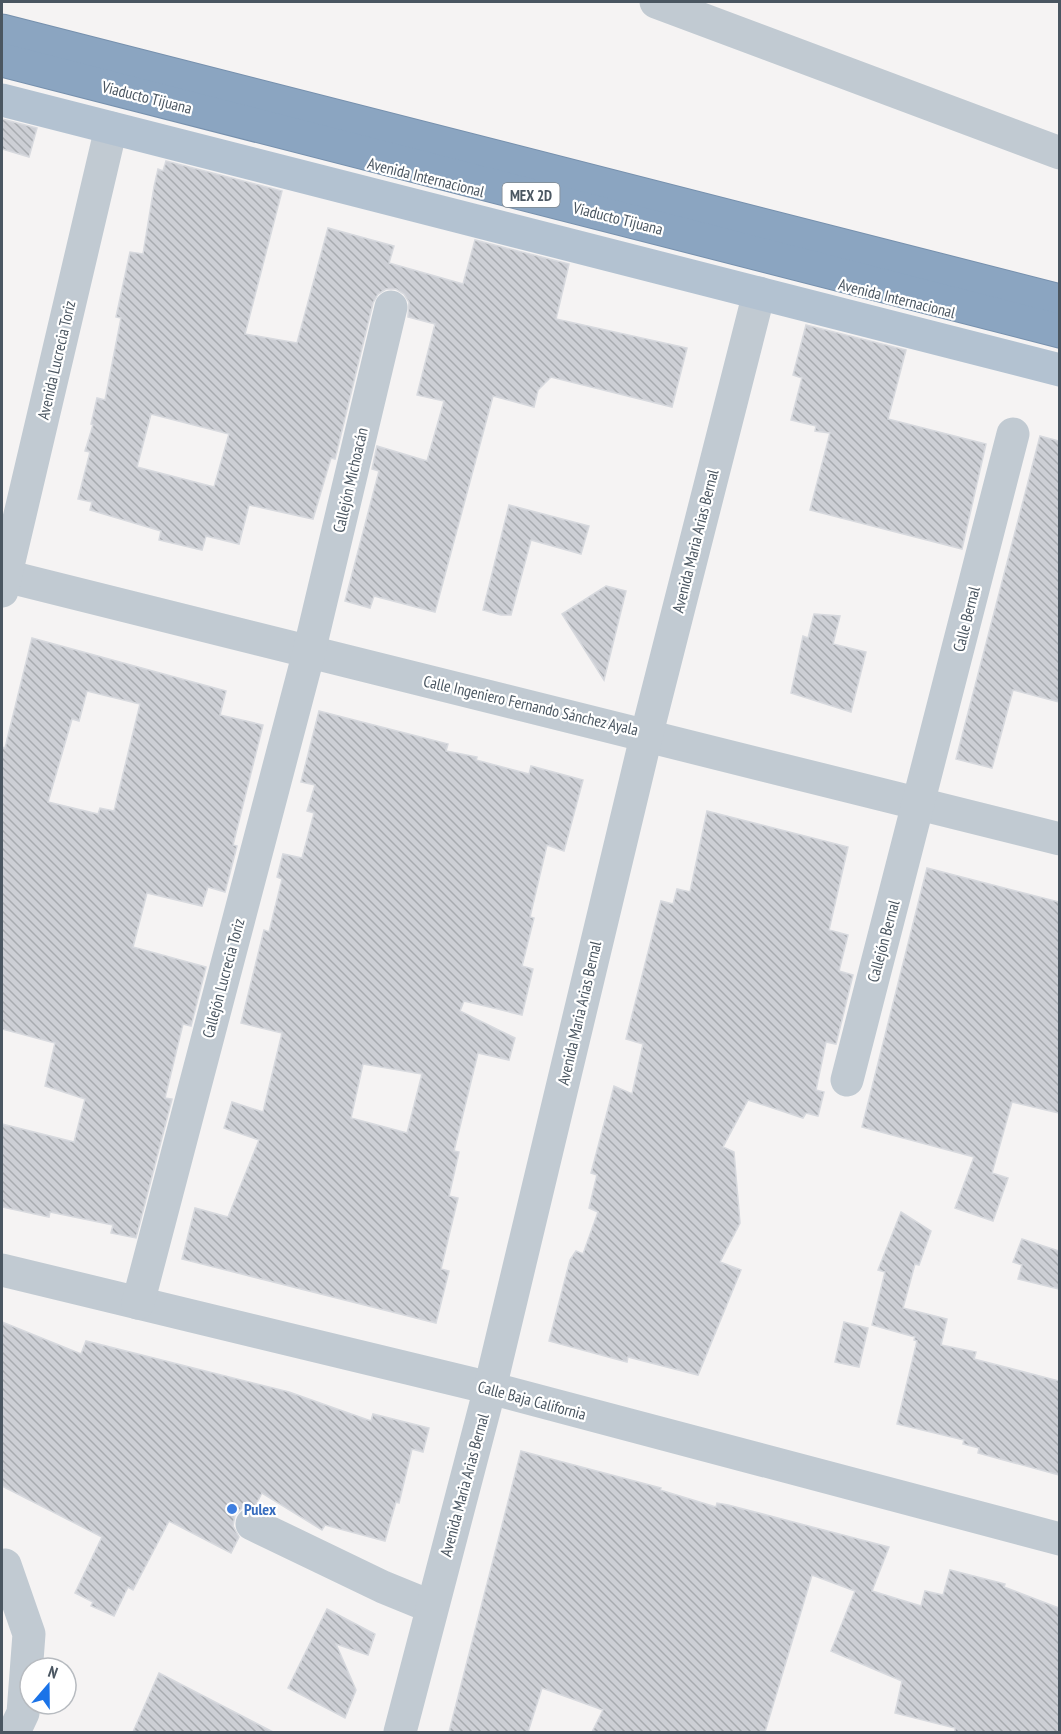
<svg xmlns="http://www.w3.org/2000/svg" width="1061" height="1734" font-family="'PT Sans Narrow',sans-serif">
	<defs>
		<pattern id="building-back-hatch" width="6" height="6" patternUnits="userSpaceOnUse" patternTransform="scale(1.5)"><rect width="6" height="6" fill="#cdcfd5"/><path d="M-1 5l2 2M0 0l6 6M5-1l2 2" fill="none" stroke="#a8abb0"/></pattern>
	</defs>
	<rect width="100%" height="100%" fill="#f5f3f3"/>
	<!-- building -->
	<g fill="url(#building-back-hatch)" stroke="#d7d9de" stroke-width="1.5" fill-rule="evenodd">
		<polygon points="2,119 37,128 29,157 2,149"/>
		<path d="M166 161 282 191 245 334 297 343 328 228 394 246 389 263 463 284 475 240 569 264 556 319 687 348 672 407 551 377 538 390 534 407 493 396 435 612 374 596 370 608 345 601 379 471 372 469 377 446 427 461 444 401 417 395 435 324 408 317 409 302 404 294 396 289H386L378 294 373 303 335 459 331 458 313 519 249 505 239 544 206 536 202 550 159 540 161 531 90 510 92 502 78 499 90 452 85 451 93 425 91 424 97 398 105 400 121 318 116 317 130 252 143 254 154 187 158 169 163 171ZM151 414 229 434 214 487 137 467Z"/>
		<polygon points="806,325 906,350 888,419 986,444 962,549 810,510 830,433 815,431 816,426 791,420 802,378 793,375"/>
		<polygon points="1040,436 1059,441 1059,702 1013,690 992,768 956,759"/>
		<polygon points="509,505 589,526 581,554 531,540 511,615 501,615 483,610"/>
		<polygon points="606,586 626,591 604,680 562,614"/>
		<polygon points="814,614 840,616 833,644 866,652 851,712 791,693 803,636 808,638"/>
		<path d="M32 638 226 691 220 715 263 725 233 845 237 846 225 892 208 887 202 906 147 893 133 947 206 967 191 1026 183 1024 165 1098 172 1099 136 1238 111 1233 113 1225 50 1212 49 1217 2 1207V1124L74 1142 85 1099 45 1086 55 1043 2 1029V747L5 748ZM87 691 140 704 114 811 100 808 98 814 48 802 72 719 79 721Z"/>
		<path d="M319 711 448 744 446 751 477 757 476 760 529 774 531 766 583 780 564 851 547 845 530 917 534 918 522 966 533 969 522 1015 464 1001 460 1011 515 1038 509 1060 478 1053 454 1151 459 1152 449 1196 458 1198 441 1269 449 1271 436 1323 182 1259 195 1208 228 1217 259 1140 224 1128 232 1102 263 1112 282 1033 241 1023 264 930 269 932 282 879 277 877 283 854 302 858 314 813 307 811 315 785 301 782ZM363 1064 422 1074 407 1133 351 1118Z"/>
		<polygon points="707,811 848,847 829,930 848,935 839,971 853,975 836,1044 826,1042 816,1090 824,1092 818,1116 806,1113 803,1118 748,1100 723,1147 734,1152 740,1223 720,1262 741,1270 698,1375 628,1357 627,1362 549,1341 570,1260 576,1251 583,1254 598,1212 589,1208 597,1175 591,1173 614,1086 632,1094 643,1044 626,1039 661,901 673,904 677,889 690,892"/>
		<polygon points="927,868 1059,902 1059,1113 1012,1102 992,1173 1008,1178 993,1221 955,1208 974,1157 862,1127"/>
		<polygon points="901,1212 931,1231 919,1265 915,1264 903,1308 947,1319 941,1345 976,1352 974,1359 1059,1381 1059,1475 978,1453 979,1448 963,1444 964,1440 897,1424 917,1341 914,1340 915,1337 872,1325 885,1272 878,1270"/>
		<polygon points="1022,1239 1059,1251 1059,1289 1018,1279 1022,1265 1013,1262"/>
		<polygon points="2,1322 81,1354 86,1341 289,1392 371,1421 373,1414 429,1428 423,1452 412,1449 399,1503 396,1502 385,1541 325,1525 322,1530 262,1493 255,1506 242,1508 235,1515 233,1526 239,1537 231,1553 169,1521 133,1590 128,1587 114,1616 91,1606 93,1602 75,1593 102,1537 2,1486"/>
		<polygon points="844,1322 868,1328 859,1367 835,1362"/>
		<polygon points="521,1451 661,1488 660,1490 716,1507 717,1503 728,1505 889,1547 872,1591 921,1606 925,1591 943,1595 950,1570 1005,1584 1004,1587 1059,1608 1059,1732 955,1732 955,1728 895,1713 902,1681 831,1651 855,1591 812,1575 765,1732 592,1732 603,1710 542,1688 528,1732 449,1732"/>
		<polygon points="327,1609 375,1634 368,1655 336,1644 356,1690 345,1718 288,1688"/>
		<polygon points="159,1673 273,1732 133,1732"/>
	</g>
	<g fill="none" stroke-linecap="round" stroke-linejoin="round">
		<defs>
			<g id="highway">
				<polyline points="2,31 1060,301"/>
				<polyline points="2,60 1060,331"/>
			</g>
		</defs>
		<!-- highway casing -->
		<use href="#highway" stroke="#7690ad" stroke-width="35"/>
		<!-- minor -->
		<g stroke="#c1cad2" stroke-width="33">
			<polyline points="656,2 1060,153"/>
			<path d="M2 575C354 664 707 749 1060 839"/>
			<polyline points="2,591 111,128"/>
			<polyline points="847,1080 1013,434"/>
			<polyline points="2,1270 490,1388 1060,1539"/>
			<polyline points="138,1303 309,652 391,307"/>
			<polyline points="252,1524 383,1587 432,1607"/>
			<polyline points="5,1565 29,1634 23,1713 14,1732"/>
			<polyline points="400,1732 490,1388 647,733 759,293"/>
		</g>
		<!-- major -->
		<polyline stroke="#b3c2d1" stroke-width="33" points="2,100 1060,370"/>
		<!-- highway -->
		<use href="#highway" stroke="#8ba5c1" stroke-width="33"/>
	</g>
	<!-- markers -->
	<circle fill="#3f7fe0" stroke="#fff" stroke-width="2" cx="232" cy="1509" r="6"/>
	<g text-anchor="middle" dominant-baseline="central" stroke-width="4.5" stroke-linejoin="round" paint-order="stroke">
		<!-- shield labels -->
		<rect fill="#fff" stroke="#808990" stroke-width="1.5" x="502.5" y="183" width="57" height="24" rx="4.5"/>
		<g font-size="15" font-weight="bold" fill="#4a5661">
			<text x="531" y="195">MEX 2D</text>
		</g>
		<!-- street labels -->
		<g font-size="16" fill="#4a5661" stroke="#fff">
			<text transform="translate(147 97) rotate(14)">Viaducto Tijuana</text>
			<text transform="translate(426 177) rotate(14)">Avenida Internacional</text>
			<text transform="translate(618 218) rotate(14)">Viaducto Tijuana</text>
			<text transform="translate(897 298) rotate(14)">Avenida Internacional</text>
			<text transform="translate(56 360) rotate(-77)">Avenida Lucrecia Toriz</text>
			<text transform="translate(350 480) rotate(-77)">Callejón Michoacán</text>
			<text transform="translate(695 541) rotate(-76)">Avenida Maria Arias Bernal</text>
			<text transform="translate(966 619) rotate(-76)">Calle Bernal</text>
			<text transform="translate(531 705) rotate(13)">Calle Ingeniero Fernando Sánchez Ayala</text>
			<text transform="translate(883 941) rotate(-75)">Callejón Bernal</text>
			<text transform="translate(223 978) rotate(-75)">Callejón Lucrecia Toriz</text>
			<text transform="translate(579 1013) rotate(-77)">Avenida Maria Arias Bernal</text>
			<text transform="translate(532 1400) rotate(15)">Calle Baja California</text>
			<text transform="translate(464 1485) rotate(-75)">Avenida Maria Arias Bernal</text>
		</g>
		<!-- shop labels -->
		<g font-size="16" font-weight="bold" fill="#366cbe" stroke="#fff" text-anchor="start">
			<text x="244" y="1509">Pulex</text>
		</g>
	</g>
	<!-- border -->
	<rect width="1061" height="1734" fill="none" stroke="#4a5661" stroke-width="6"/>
	<!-- north arrow -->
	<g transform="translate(48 1686) rotate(20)"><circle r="28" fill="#ffffff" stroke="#b7bbc0" stroke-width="1.5"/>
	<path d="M0-4.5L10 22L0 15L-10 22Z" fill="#1a73e8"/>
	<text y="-9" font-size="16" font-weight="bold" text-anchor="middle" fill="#4a5661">N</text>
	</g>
</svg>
